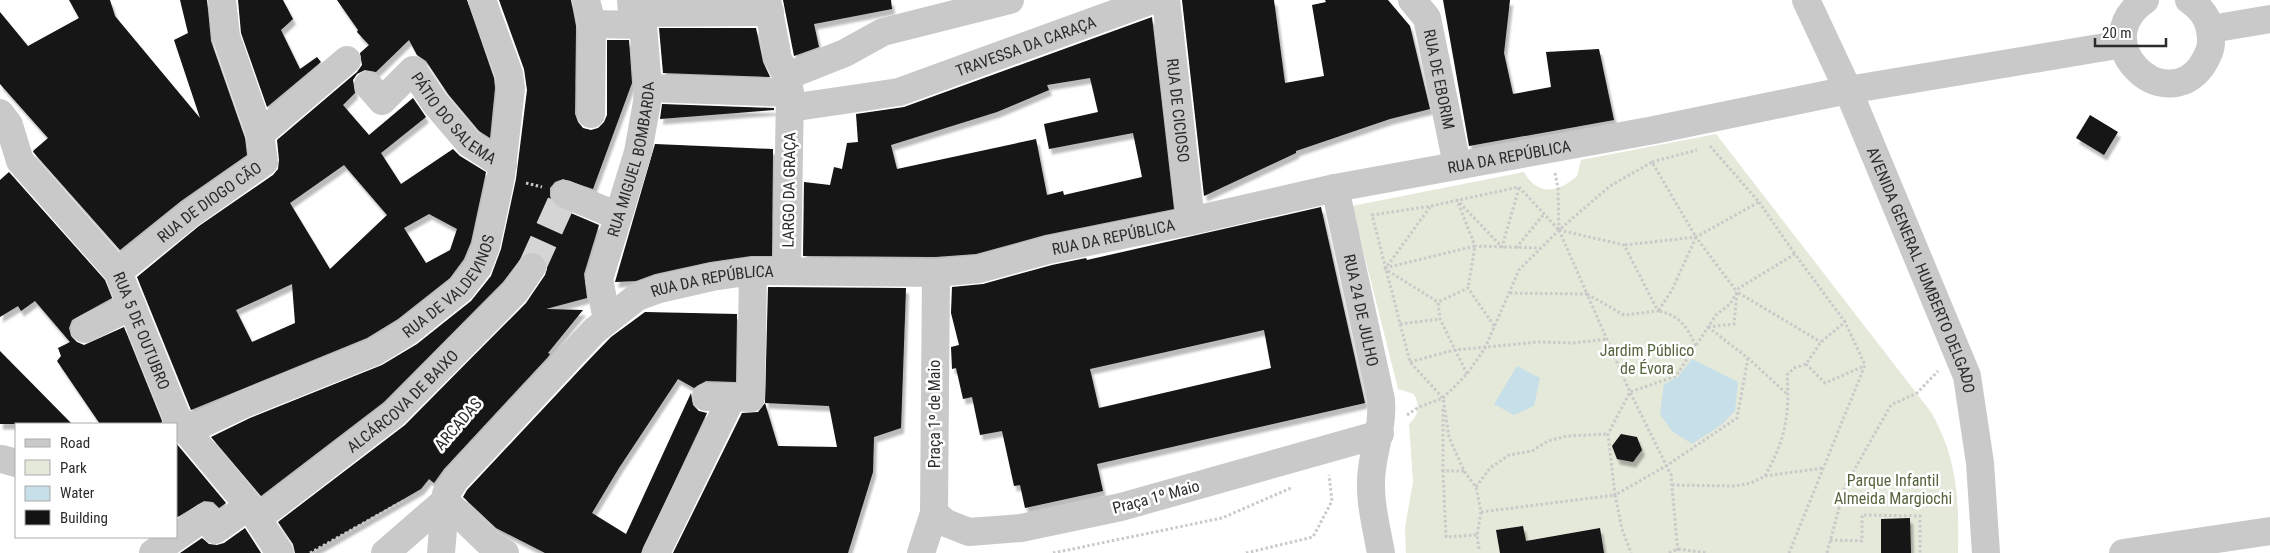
<svg xmlns="http://www.w3.org/2000/svg" width="2270" height="553" font-family="'Roboto Condensed',sans-serif">
	<defs>
		<filter id="shadow"><feDropShadow dx="3" dy="5.5" stdDeviation="1" flood-color="#0004"/></filter>
	</defs>
	<rect width="100%" height="100%" fill="#fff"/>
	<!-- green -->
	<path fill="#e4e9da" d="M1716 134 1931 412C1958 460 1959 499 1958 553H1406L1405 527 1413 482 1409 424C1419 415 1420 406 1414 394L1398 389 1352 206 1524 172C1537 196 1558 193 1577 176L1581 160Z"/>
	<!-- water -->
	<g fill="#c7dfe8">
		<polygon points="1692,359 1738,382 1735,411 1721,425 1692,444 1672,431 1660,414 1664,384 1678,377"/>
		<polygon points="1517,366 1540,378 1534,406 1514,415 1494,404"/>
	</g>
	<!-- building -->
	<g fill="#131313" fill-rule="evenodd" filter="url(#shadow)">
		<polygon points="69,0 110,0 115,16 200,118 174,40 188,33 180,0 207,0 211,41 245,138 247,155 181,201 120,250 34,153 33,151 48,138 0,84 0,12 28,46 79,18"/>
		<polygon points="238,0 283,0 293,19 281,30 300,69 317,57 321,62 267,107 241,33"/>
		<path d="M337 0H467L494 78 495 88 490 138 479 131 448 94 426 61 417 55 409 40 376 72 365 70 357 74 353 80 355 93 343 105 369 135 413 98 426 117 381 153 401 184 453 149 460 156 486 172 471 242 464 259 450 278 398 319 367 338 191 410 137 277 199 226 273 175 278 169 279 160 277 140 357 72 362 65 360 53 369 45 357 32 358 30ZM344 165 387 215 330 269 290 203ZM429 214 457 229 450 250 426 263 404 228ZM292 284 295 323 252 342 236 310Z"/>
		<polygon points="499,0 571,0 576,26 575,114 578,122 583,128 591,130 598,128 604,122 607,115 607,40 629,40 632,83 593,189 563,179 555,182 550,188 550,196 552,203 559,208 599,225 584,274 587,298 546,309 583,310 548,353 550,354 548,357 444,469 434,483 429,479 421,489 310,553 295,553 293,544 278,522 405,425 526,303 545,275 547,269 546,261 541,254 534,252 525,253 503,282 384,402 261,496 211,437 250,418 382,365 417,344 471,301 491,276 501,249 516,179 527,90 524,69"/>
		<polygon points="783,0 891,0 892,9 814,24 819,47 794,56"/>
		<polygon points="1182,0 1274,0 1285,83 1324,76 1312,5 1326,2 1325,0 1388,0 1410,26 1430,109 1390,119 1296,151 1296,153 1204,196"/>
		<polygon points="1443,0 1510,0 1504,53 1513,94 1551,87 1546,52 1599,49 1614,120 1469,146"/>
		<path d="M1152 17 1174 209 1045 235 976 254 935 257 803 256 804 182 830 185 834 167 842 169 847 143 858 142 856 114 904 107ZM1090 78 1098 112 1044 124 1049 149 1133 133 1142 177 1064 195 1063 191 1047 195 1036 139 897 169 891 145 997 112 1049 90 1047 85Z"/>
		<polygon points="659,28 756,28 763,62 770,77 663,73"/>
		<polygon points="662,104 774,108 774,110 660,119"/>
		<polygon points="2090,115 2118,132 2104,155 2076,138"/>
		<polygon points="655,144 773,149 772,256 751,256 710,262 655,274 636,281 615,282"/>
		<polygon points="9,172 105,280 112,298 72,320 69,328 71,336 77,342 84,345 124,327 162,421 161,424 100,424 57,361 61,356 58,348 70,342 35,301 21,311 18,306 0,317 0,180"/>
		<path d="M1321 207 1365 403 1097 464 1103 491 1025 508 1020 485 1014 486 1002 431 980 435 972 397 963 399 956 368 952 369 951 347 959 345 951 313 952 287 983 284 1052 265 1086 258 1087 260ZM1264 330 1271 368 1099 408 1090 369Z"/>
		<polygon points="768,287 906,288 901,428 874,437 873,472 848,553 673,553 742,413 758,412 765,403 778,446 837,447 829,406 765,403"/>
		<polygon points="645,312 737,314 736,382 706,381 694,388 678,379 619,468 592,513 626,534 691,393 693,405 699,411 707,413 641,553 545,553 496,528 463,497 467,490 586,363 611,337"/>
		<polygon points="0,351 72,424 0,424"/>
		<polygon points="1621,434 1637,437 1642,450 1633,462 1617,459 1612,446"/>
		<polygon points="176,443 226,503 219,508 213,502 204,501 176,518"/>
		<polygon points="1910,518 1911,553 1881,553 1881,519"/>
		<polygon points="1523,526 1526,541 1600,528 1604,553 1500,553 1496,530"/>
		<polygon points="245,528 261,553 180,553 202,538 209,544 217,545 224,543"/>
	</g>
	<g fill="none" stroke-linecap="round" stroke-linejoin="round">
		<!-- minor-tunnel -->
		<polyline stroke="#d5d5d5" stroke-width="28" stroke-dasharray="28 14" stroke-linecap="butt" points="532,267 565,194"/>
		<!-- path -->
		<g stroke="#c9c9c9" stroke-width="3" stroke-dasharray="2.5 2.5" stroke-linecap="butt">
			<polyline points="1710,146 1759,202 1696,237 1737,292"/>
			<polyline points="1652,162 1697,150"/>
			<polyline points="1555,173 1558,188 1559,229"/>
			<polyline points="526,183 542,187"/>
			<polyline points="1519,188 1502,247 1457,200 1475,246 1540,248"/>
			<polyline points="1759,202 1795,254"/>
			<polyline points="1430,207 1385,269 1438,302"/>
			<polygon points="1559,230 1624,245 1658,311 1624,315 1587,294"/>
			<path d="M1696 237 1672 290 1658 311C1680 315 1687 327 1696 346"/>
			<polyline points="1625,245 1696,237"/>
			<polyline points="1516,248 1544,214"/>
			<polyline points="1385,268 1475,246 1468,288"/>
			<polyline points="1510,293 1587,294 1630,392 1671,475 1678,553"/>
			<polyline points="1400,324 1440,319"/>
			<polyline points="1708,327 1734,324 1737,292 1821,342"/>
			<polyline points="1708,327 1748,358 1787,394"/>
			<polyline points="1748,358 1737,418 1666,466 1615,495 1608,434 1630,392 1676,376 1716,315 1730,304 1739,288 1795,254 1845,322 1865,365 1789,553"/>
			<polyline points="1410,362 1454,350 1539,342 1573,343 1607,339"/>
			<polyline points="1806,364 1825,383 1864,366"/>
			<polyline points="1467,374 1440,319 1438,302 1468,288 1495,327"/>
			<polyline points="1443,409 1443,471"/>
			<polyline points="1407,415 1419,407 1443,398 1467,374 1485,348 1519,270 1559,230 1610,186 1652,162 1696,237"/>
			<polyline points="1464,471 1443,471 1446,537 1477,535"/>
			<path d="M1765 476C1785 440 1790 416 1787 375L1794 368 1806 364 1821 342 1845 322"/>
			<polyline points="1672,485 1734,486 1751,483 1765,476 1824,468"/>
			<polyline points="1476,487 1490,468 1509,455 1532,451 1548,441 1567,436 1608,434"/>
			<polyline points="1481,512 1615,495 1622,529 1631,553"/>
			<polyline points="1830,540 1862,541 1862,515 1920,516 1920,553"/>
			<polyline points="1479,549 1477,535 1481,512 1476,487 1464,471 1449,437 1443,398 1410,362 1372,215 1431,206 1519,187 1559,230"/>
			<polyline points="310,553 403,501"/>
			<polyline points="1053,553 1222,518 1293,487"/>
			<polyline points="1246,553 1313,537 1332,501 1329,475"/>
			<polyline points="1669,553 1678,549 1708,553"/>
			<polyline points="1827,553 1845,486 1891,405 1917,393 1938,371"/>
		</g>
		<!-- minor -->
		<g stroke="#c9c9c9" stroke-width="28">
			<polyline points="586,0 592,24 643,25"/>
			<polyline points="767,0 778,59 787,76 790,93 787,271"/>
			<path id="s1" d="M1166 0 1191 221"/>
			<path id="s2" d="M1412 0 1427 18 1457 165"/>
			<path id="s3" d="M1806 0 1848 90 1967 376 1980 463 1986 553"/>
			<path d="M2145 0C2085 42 2162 117 2201 67 2206 59 2211 51 2211 42 2211 23 2205 11 2189 0"/>
			<polyline points="632,13 770,12"/>
			<polyline points="2211,29 2270,19"/>
			<polyline points="787,76 845,53 883,32 1010,0"/>
			<path id="s4" d="M368 85 382 101 413 70 435 103 469 143 503 165"/>
			<polyline points="648,88 790,93"/>
			<path id="s5" d="M790 108 899 92 1152 0"/>
			<path id="s6" d="M0 113 9 125 20 161 118 272 176 415 188 433 249 506 280 553"/>
			<polyline points="591,114 592,24"/>
			<polyline points="260,134 347,60"/>
			<path id="s7" d="M1335 188 1381 400C1383 425 1375 445 1372 469 1368 497 1376 525 1381 553"/>
			<polyline points="565,194 618,216"/>
			<path id="s8" d="M118 272 190 214 264 162 260 134 226 36 222 0"/>
			<path id="s9" d="M607 320 599 279 638 152 647 102 648 88 643 25 632 13 631 0"/>
			<polyline points="85,329 132,306"/>
			<polyline points="706,397 732,397"/>
			<path id="s10" d="M176 426 199 425 244 404 374 352 407 332 461 289 478 267 486 246 501 176 511 88 509 74 482 0"/>
			<polyline points="2,459 16,463"/>
			<polyline points="934,513 946,523 969,532 1021,528 1121,507 1380,434"/>
			<path id="s11" d="M258 518 394 414 515 292 532 267"/>
			<polyline points="153,553 206,516 215,530 249,506"/>
			<polyline points="385,553 445,501 490,544 505,553"/>
			<path id="s12" d="M441 553 446 494 455 480 594 331 637 297 659 289 712 277 753 271 936 273 979 269 1048 250 1191 221 1335 188 1654 130 1848 90 2123 44"/>
			<polyline points="656,553 732,397 751,398 753,271"/>
			<polyline points="921,553 934,513 936,273"/>
			<polyline points="2123,553 2270,531"/>
		</g>
	</g>
	<g text-anchor="middle" dominant-baseline="central" stroke-width="5" stroke-linejoin="round" paint-order="stroke">
		<!-- street labels -->
		<g font-size="16" fill="#2c2c2c" stroke="#fff">
			<text stroke="none"><textPath href="#s5" startOffset="245">TRAVESSA DA CARAÇA</textPath></text>
			<text stroke="none"><textPath href="#s2" startOffset="86">RUA DE EBORIM</textPath></text>
			<text stroke="none"><textPath href="#s1" startOffset="111">RUA DE CICIOSO</textPath></text>
			<text stroke="none"><textPath href="#s4" startOffset="129">PÁTIO DO SALEMA</textPath></text>
			<text stroke="none"><textPath href="#s12" startOffset="1222">RUA DA REPÚBLICA</textPath></text>
			<text stroke="none"><textPath href="#s9" startOffset="166">RUA MIGUEL BOMBARDA</textPath></text>
			<text transform="translate(789 190) rotate(-89)">LARGO DA GRAÇA</text>
			<text stroke="none"><textPath href="#s8" startOffset="115">RUA DE DIOGO CÃO</textPath></text>
			<text stroke="none"><textPath href="#s12" startOffset="818">RUA DA REPÚBLICA</textPath></text>
			<text stroke="none"><textPath href="#s3" startOffset="294">AVENIDA GENERAL HUMBERTO DELGADO</textPath></text>
			<text stroke="none"><textPath href="#s10" startOffset="315">RUA DE VALDEVINOS</textPath></text>
			<text stroke="none"><textPath href="#s12" startOffset="412">RUA DA REPÚBLICA</textPath></text>
			<text stroke="none"><textPath href="#s7" startOffset="125">RUA 24 DE JULHO</textPath></text>
			<text stroke="none"><textPath href="#s6" startOffset="264">RUA 5 DE OUTUBRO</textPath></text>
			<text stroke="none"><textPath href="#s11" startOffset="186">ALCÁRCOVA DE BAIXO</textPath></text>
			<text transform="translate(934 414) rotate(-90)">Praça 1º de Maio</text>
			<text transform="translate(458 424) rotate(-49)">ARCADAS</text>
			<text transform="translate(1156 497) rotate(-15)">Praça 1º Maio</text>
		</g>
		<!-- park labels -->
		<g font-size="16" fill="#54643d" stroke="#fff">
			<text x="1647" y="350">Jardim Público<tspan x="1647" dy="18">de Évora</tspan></text>
			<text x="1893" y="480">Parque Infantil<tspan x="1893" dy="18">Almeida Margiochi</tspan></text>
		</g>
	</g>
	<!-- legend -->
	<rect x="15" y="423" width="162" height="115" fill="#ffffff" stroke="#ababab"/>
	<rect x="25" y="439" width="25" height="8" fill="#c9c9c9" stroke="#ababab"/>
	<text x="60" y="448" font-size="15" fill="#2c2c2c">Road</text>
	<rect x="25" y="460" width="25" height="15" fill="#e4e9da" stroke="#ababab"/>
	<text x="60" y="473" font-size="15" fill="#2c2c2c">Park</text>
	<rect x="25" y="486" width="25" height="15" fill="#c7dfe8" stroke="#ababab"/>
	<text x="60" y="498" font-size="15" fill="#2c2c2c">Water</text>
	<rect x="25" y="510" width="25" height="15" fill="#131313" stroke="#ababab"/>
	<text x="60" y="523" font-size="15" fill="#2c2c2c">Building</text>
	<!-- scale -->
	<path d="M2095 38v8h71v-8" fill="none" stroke="#2c2c2c" stroke-width="2.5"/>
	<text x="2102" y="38" font-size="15" fill="#2c2c2c" stroke="#ffffff" stroke-width="4" paint-order="stroke">20 m</text>
</svg>
